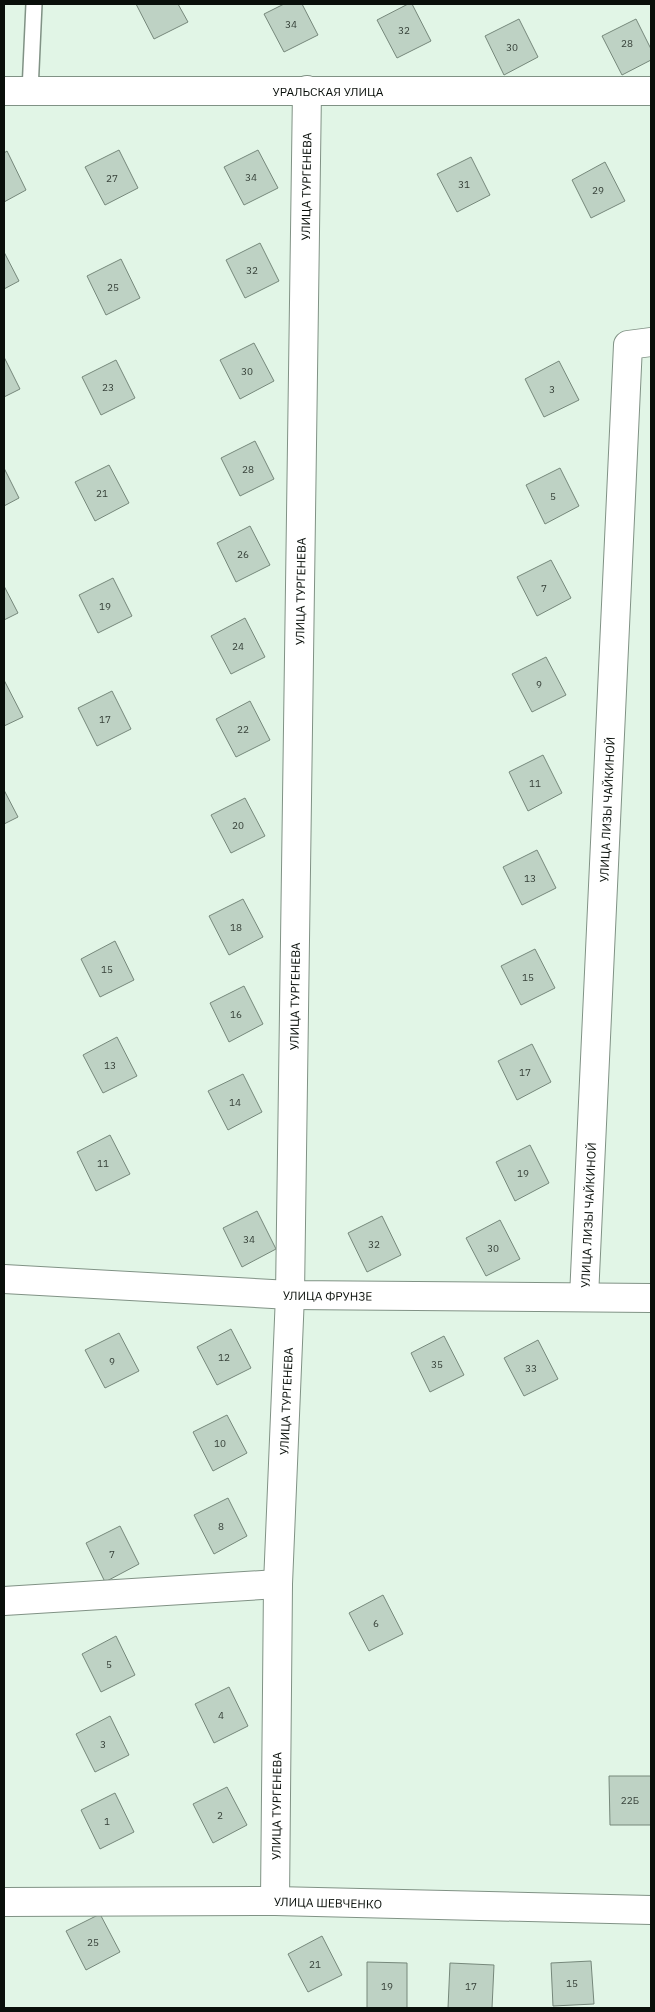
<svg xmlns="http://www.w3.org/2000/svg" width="655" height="2012" font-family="'IBM Plex Sans',sans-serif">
	<rect width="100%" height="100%" fill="#e1f5e6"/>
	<!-- building -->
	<g fill="#bed2c4" stroke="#76887b">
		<polygon points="136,4 178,4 188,22 154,39"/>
		<polygon points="284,4 302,4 318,35 284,52 264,14"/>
		<polygon points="408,4 412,4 431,41 397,58 377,20"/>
		<polygon points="519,19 538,57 504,75 485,36"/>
		<polygon points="636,19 651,49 651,60 622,75 602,36"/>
		<polygon points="119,150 138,188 105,205 85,167"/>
		<polygon points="258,150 278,188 244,205 224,167"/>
		<polygon points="7,151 26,190 4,202 4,153"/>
		<polygon points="471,157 490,195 457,212 437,174"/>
		<polygon points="605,162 625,201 591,218 572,180"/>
		<polygon points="260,243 279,281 245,298 226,260"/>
		<polygon points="4,252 19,281 4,289"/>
		<polygon points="121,259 140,298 106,315 87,276"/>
		<polygon points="254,343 274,381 240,399 220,360"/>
		<polygon points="4,357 20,389 4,397"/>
		<polygon points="116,360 135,398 101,415 82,377"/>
		<polygon points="559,361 579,400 544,417 525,379"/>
		<polygon points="255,441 274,479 240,496 221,458"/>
		<polygon points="109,465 129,503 95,521 75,482"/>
		<polygon points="4,468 19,498 4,506"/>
		<polygon points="560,468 579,506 545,524 526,485"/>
		<polygon points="250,526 270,565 236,582 217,543"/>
		<polygon points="551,560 571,598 537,616 517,577"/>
		<polygon points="113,578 132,616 98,633 79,595"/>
		<polygon points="4,586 18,613 4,620"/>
		<polygon points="245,618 265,657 231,674 211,636"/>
		<polygon points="546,657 566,695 532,712 512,674"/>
		<polygon points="4,680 23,717 4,726"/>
		<polygon points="112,691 131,729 97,746 78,708"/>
		<polygon points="250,701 270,740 236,757 216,719"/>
		<polygon points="543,755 562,793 528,811 509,772"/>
		<polygon points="4,790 18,817 4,824"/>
		<polygon points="245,798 265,836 231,853 211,815"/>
		<polygon points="537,850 556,888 522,905 503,867"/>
		<polygon points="243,899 263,937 229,955 209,916"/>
		<polygon points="115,941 134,980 100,997 81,959"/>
		<polygon points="535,949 555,988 521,1005 501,966"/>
		<polygon points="244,986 263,1024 229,1042 210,1003"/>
		<polygon points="117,1037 137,1076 103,1093 83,1055"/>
		<polygon points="532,1044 551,1082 517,1100 498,1061"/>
		<polygon points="243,1074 262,1112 228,1130 208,1091"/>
		<polygon points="110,1135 130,1174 96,1191 77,1152"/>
		<polygon points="530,1145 549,1183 515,1201 496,1162"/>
		<polygon points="257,1211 276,1249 242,1267 223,1228"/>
		<polygon points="382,1216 401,1255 367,1272 348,1233"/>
		<polygon points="500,1220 520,1259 486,1276 466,1238"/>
		<polygon points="231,1329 251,1368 217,1385 197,1347"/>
		<polygon points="119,1333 139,1371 105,1388 85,1350"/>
		<polygon points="444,1336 464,1375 430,1392 411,1353"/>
		<polygon points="538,1340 558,1379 524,1396 504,1358"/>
		<polygon points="227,1415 247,1453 213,1471 193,1432"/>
		<polygon points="228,1498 247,1536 214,1554 194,1515"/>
		<polygon points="120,1526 139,1564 105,1582 86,1543"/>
		<polygon points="383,1595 403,1634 369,1651 349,1613"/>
		<polygon points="116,1636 135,1675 101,1692 82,1654"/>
		<polygon points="229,1687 248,1726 214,1743 195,1704"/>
		<polygon points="110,1716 129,1755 95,1772 76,1734"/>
		<polygon points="609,1776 651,1776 651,1825 610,1825"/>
		<polygon points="227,1787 247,1825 213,1843 193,1804"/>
		<polygon points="115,1793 134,1832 100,1849 81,1810"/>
		<polygon points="100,1914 120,1952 86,1970 66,1931"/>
		<polygon points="322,1936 342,1975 308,1992 288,1954"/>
		<polygon points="591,1961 594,2004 553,2006 551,1963"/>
		<polygon points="367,1962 407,1963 407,2008 367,2008"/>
		<polygon points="450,1963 494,1965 492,2008 448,2008"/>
	</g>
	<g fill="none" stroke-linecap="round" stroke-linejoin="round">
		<defs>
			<polyline id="lane" points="30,91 34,4"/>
			<g id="street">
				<path id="s1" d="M4 1279 290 1295 651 1298"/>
				<path id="s2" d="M584 1297 628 345 651 342"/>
				<polyline points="4,1601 278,1584"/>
				<path id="s3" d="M275 1901 278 1584 290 1295 307 90"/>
				<path id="s4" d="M4 1902 275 1901 651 1910"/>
			</g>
			<g id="secondary">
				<path id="s5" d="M4 91H651"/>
			</g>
		</defs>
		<!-- lane casing -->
		<use href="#lane" stroke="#809285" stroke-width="18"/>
		<!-- street casing -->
		<use href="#street" stroke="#809285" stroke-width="30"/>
		<!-- secondary casing -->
		<use href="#secondary" stroke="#809285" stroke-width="30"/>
		<!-- lane -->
		<use href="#lane" stroke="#fff" stroke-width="15"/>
		<!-- street -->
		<use href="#street" stroke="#fff" stroke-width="28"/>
		<!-- secondary -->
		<use href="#secondary" stroke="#fff" stroke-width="28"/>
	</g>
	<g text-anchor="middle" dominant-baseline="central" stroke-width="5" stroke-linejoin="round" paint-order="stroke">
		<!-- number labels -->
		<g font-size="10" fill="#364038">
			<text x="291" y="24">34</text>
			<text x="404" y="30">32</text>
			<text x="627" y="43">28</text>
			<text x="512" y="47">30</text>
			<text x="251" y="177">34</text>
			<text x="112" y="178">27</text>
			<text x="464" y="184">31</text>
			<text x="598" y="190">29</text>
			<text x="252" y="270">32</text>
			<text x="113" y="287">25</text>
			<text x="247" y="371">30</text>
			<text x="108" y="387">23</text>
			<text x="552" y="389">3</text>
			<text x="248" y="469">28</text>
			<text x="102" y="493">21</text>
			<text x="553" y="496">5</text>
			<text x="243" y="554">26</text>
			<text x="544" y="588">7</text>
			<text x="105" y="606">19</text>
			<text x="238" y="646">24</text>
			<text x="539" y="684">9</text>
			<text x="105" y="719">17</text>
			<text x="243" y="729">22</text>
			<text x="535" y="783">11</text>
			<text x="238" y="825">20</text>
			<text x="530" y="878">13</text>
			<text x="236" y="927">18</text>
			<text x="107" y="969">15</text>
			<text x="528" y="977">15</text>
			<text x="236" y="1014">16</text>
			<text x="110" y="1065">13</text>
			<text x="525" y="1072">17</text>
			<text x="235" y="1102">14</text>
			<text x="103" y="1163">11</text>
			<text x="523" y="1173">19</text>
			<text x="249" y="1239">34</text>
			<text x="374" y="1244">32</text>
			<text x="493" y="1248">30</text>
			<text x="224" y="1357">12</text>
			<text x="112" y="1361">9</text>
			<text x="437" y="1364">35</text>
			<text x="531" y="1368">33</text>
			<text x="220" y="1443">10</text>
			<text x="221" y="1526">8</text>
			<text x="112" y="1554">7</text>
			<text x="376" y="1623">6</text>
			<text x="109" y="1664">5</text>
			<text x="221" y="1715">4</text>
			<text x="103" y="1744">3</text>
			<text x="630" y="1800">22Б</text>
			<text x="220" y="1815">2</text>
			<text x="107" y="1821">1</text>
			<text x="93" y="1942">25</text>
			<text x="315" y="1964">21</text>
			<text x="572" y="1983">15</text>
			<text x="387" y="1986">19</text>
			<text x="471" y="1986">17</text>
		</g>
		<!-- street labels -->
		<g font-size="12" fill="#090f0a" stroke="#f7fff9">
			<text stroke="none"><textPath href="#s5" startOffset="324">УРАЛЬСКАЯ УЛИЦА</textPath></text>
			<text stroke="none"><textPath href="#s3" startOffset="1715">УЛИЦА ТУРГЕНЕВА</textPath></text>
			<text stroke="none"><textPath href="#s3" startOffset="1310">УЛИЦА ТУРГЕНЕВА</textPath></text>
			<text stroke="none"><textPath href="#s2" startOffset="488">УЛИЦА ЛИЗЫ ЧАЙКИНОЙ</textPath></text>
			<text stroke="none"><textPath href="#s3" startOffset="905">УЛИЦА ТУРГЕНЕВА</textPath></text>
			<text stroke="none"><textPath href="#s2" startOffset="82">УЛИЦА ЛИЗЫ ЧАЙКИНОЙ</textPath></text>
			<text stroke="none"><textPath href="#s1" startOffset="324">УЛИЦА ФРУНЗЕ</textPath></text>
			<text stroke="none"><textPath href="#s3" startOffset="500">УЛИЦА ТУРГЕНЕВА</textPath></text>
			<text stroke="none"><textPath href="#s3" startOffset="95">УЛИЦА ТУРГЕНЕВА</textPath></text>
			<text stroke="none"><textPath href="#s4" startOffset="324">УЛИЦА ШЕВЧЕНКО</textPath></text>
		</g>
	</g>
	<!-- border -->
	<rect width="655" height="2012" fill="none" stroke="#090f0a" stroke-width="10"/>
</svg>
